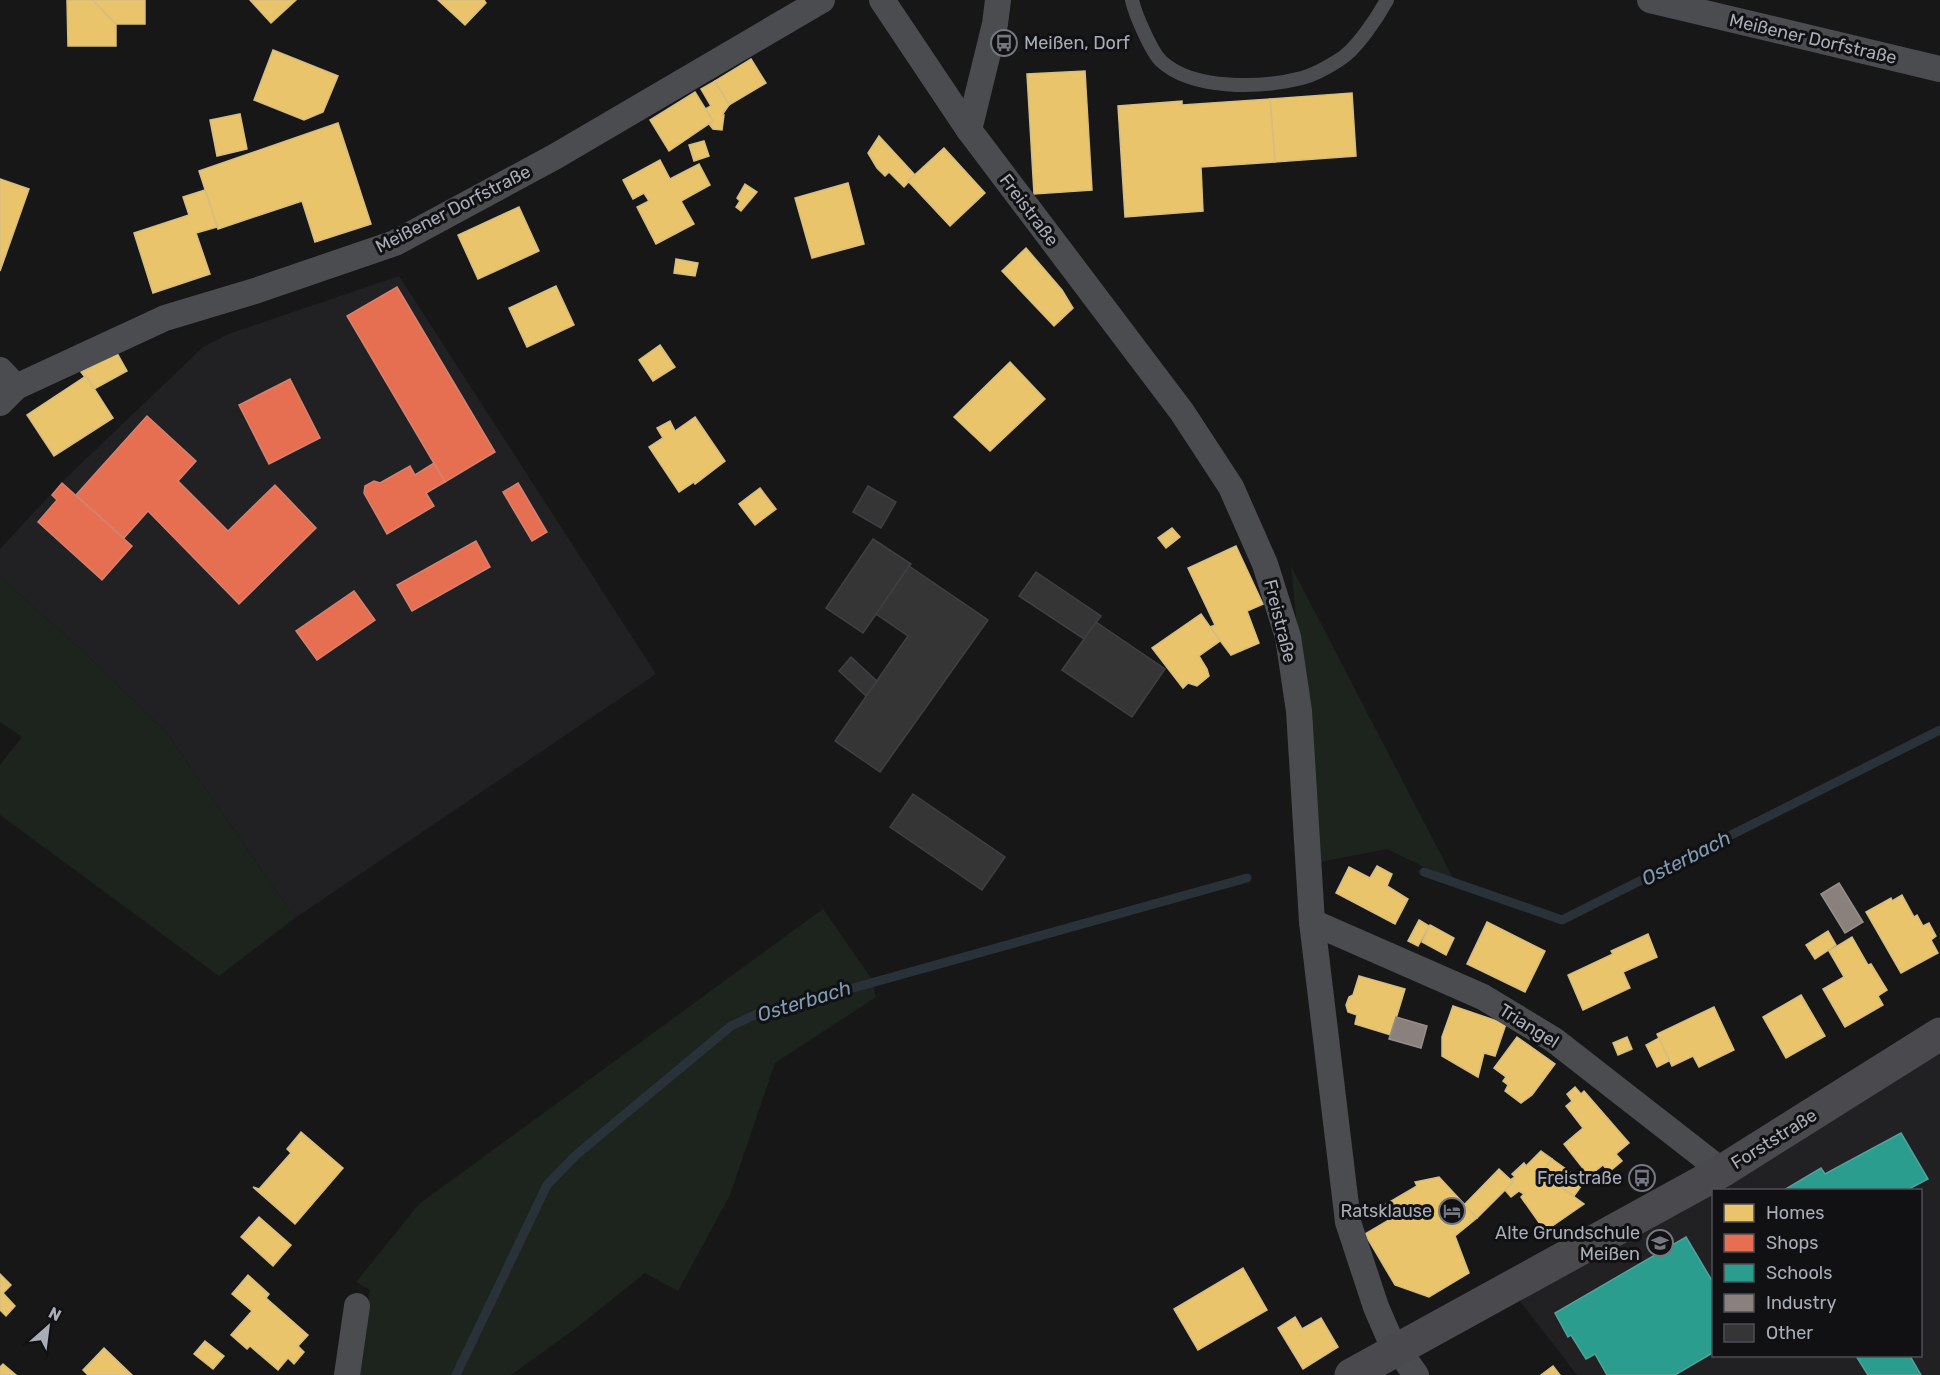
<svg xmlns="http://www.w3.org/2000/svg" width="1940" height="1375" font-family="Rubik,sans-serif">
	<rect width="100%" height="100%" fill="#171717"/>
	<!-- built -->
	<g fill="#212123" fill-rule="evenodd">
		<polygon points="399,276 656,674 295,918 166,732 87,655 0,577 0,549 63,481 203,347 231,333"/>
		<path d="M1940 1048V1375H1577L1516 1296ZM1714 1190H1920V1356H1714Z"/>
	</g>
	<!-- green -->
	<g fill="#1d241e">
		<polygon points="1291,566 1455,882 1387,849 1320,862"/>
		<polygon points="0,577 87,655 166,732 295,918 219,976 0,815 0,765 22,737 0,722"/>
		<polygon points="823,909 872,979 876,997 775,1063 730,1195 678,1291 645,1273 579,1326 511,1375 355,1375 370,1290 356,1282 419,1204"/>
	</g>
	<!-- homes -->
	<g fill="#e9c46a" stroke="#d6bd81" stroke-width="1.5">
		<polygon points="67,0 93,0 116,24 116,46 68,46"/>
		<polygon points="93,0 145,0 145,24 116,24"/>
		<polygon points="250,0 296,0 271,23"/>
		<polygon points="438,0 484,0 486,3 465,25"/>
		<polygon points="273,50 338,76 323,112 304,120 254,100"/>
		<polygon points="751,59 766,83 729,105 715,81"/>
		<polygon points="1085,71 1092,190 1034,194 1027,74"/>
		<polygon points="715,81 729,105 722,115 724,115 722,130 713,129 709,124 713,121 705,109 711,106 701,89"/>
		<polygon points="695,92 713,121 669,151 650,120"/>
		<polygon points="1352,93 1356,156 1275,162 1270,99"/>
		<polygon points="1270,99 1275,162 1201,167 1203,211 1125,217 1118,106 1182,101 1182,105"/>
		<polygon points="240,114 247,149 217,156 210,120"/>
		<polygon points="338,123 371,224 315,242 302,201 218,229 199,171"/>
		<polygon points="879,136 915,175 904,187 889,172 885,176 877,168 868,153"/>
		<polygon points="704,141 709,156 694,161 689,145"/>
		<polygon points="944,148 985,193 950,226 908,181"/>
		<polygon points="660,160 670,179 699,164 710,185 681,201 694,224 656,244 637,207 649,201 644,193 633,199 623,180"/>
		<polygon points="0,179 29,189 0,271"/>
		<polygon points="848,183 864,244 812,258 795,198"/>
		<polygon points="745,184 757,192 741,211 736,207 740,201 737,198"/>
		<polygon points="205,190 217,227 196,233 210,274 153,293 134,233 189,215 183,197"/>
		<polygon points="519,207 539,251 478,279 458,235"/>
		<polygon points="1026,248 1062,290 1073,308 1054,326 1002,271"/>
		<polygon points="676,259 698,263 695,276 674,273"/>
		<polygon points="556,286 574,325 527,347 509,308"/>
		<polygon points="660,345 675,367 653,381 639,360"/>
		<polygon points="117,353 127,371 94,389 81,372"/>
		<polygon points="1010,362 1045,399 990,451 954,417"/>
		<polygon points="86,376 113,418 54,456 27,415"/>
		<polygon points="695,417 725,461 695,484 694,482 679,492 649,447 663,438 657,428 670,421 675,431"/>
		<polygon points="760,488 776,509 755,525 739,504"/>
		<polygon points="1172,528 1180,537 1166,548 1158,538"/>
		<polygon points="1236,546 1263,604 1247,611 1259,643 1231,655 1210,627 1215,625 1188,568"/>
		<polygon points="1201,614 1220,641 1199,656 1207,669 1209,676 1197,686 1188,683 1183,688 1152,648"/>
		<polygon points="1377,866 1392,874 1387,886 1408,899 1395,924 1336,893 1349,867 1370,878"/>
		<polygon points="1902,895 1914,917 1917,915 1923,926 1929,923 1936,936 1931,940 1938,953 1901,973 1866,912 1891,898 1892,901"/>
		<polygon points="1419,920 1429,926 1418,946 1408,941"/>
		<polygon points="1487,922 1545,951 1525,992 1467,964"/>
		<polygon points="1430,925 1454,938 1446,955 1422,942"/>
		<polygon points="1828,931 1836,945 1815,959 1806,945"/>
		<polygon points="1648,934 1657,957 1623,972 1630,988 1583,1010 1568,975 1613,954 1611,951"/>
		<polygon points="1852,937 1868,965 1871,964 1887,990 1878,996 1883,1005 1845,1027 1823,989 1844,977 1829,951"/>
		<polygon points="1359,976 1405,989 1391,1035 1355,1024 1357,1015 1348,1012 1346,1005 1349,997 1353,995"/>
		<polygon points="1801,995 1825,1036 1786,1058 1763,1017"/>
		<polygon points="1453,1006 1506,1024 1495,1056 1484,1053 1478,1077 1442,1056 1442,1037"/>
		<polygon points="1714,1007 1734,1050 1699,1067 1693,1056 1672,1066 1657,1034"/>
		<polygon points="1517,1037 1555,1064 1532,1095 1521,1103 1505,1091 1508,1085 1503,1081 1506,1077 1494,1068"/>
		<polygon points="1627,1037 1632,1049 1618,1055 1613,1043"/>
		<polygon points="1659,1038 1669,1061 1657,1067 1646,1045"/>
		<polygon points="1575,1087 1581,1094 1584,1091 1629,1143 1616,1154 1622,1161 1609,1172 1603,1165 1589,1176 1564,1144 1583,1128 1566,1106 1572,1101 1567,1094"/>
		<polygon points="301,1132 343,1168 295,1224 253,1187 259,1189 291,1153 287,1149"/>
		<polygon points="1541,1151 1552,1159 1542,1172 1547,1177 1584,1204 1545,1231 1521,1197 1524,1194 1519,1191 1511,1197 1505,1190 1513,1182 1510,1180 1515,1177 1512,1174 1524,1163 1526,1166"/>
		<polygon points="1552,1159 1584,1182 1574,1196 1547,1177 1542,1172"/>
		<polygon points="1499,1169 1513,1182 1477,1218 1464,1205"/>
		<polygon points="1439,1177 1477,1218 1455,1236 1469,1273 1429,1297 1395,1285 1365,1234 1389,1220 1381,1207 1417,1186 1415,1182"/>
		<polygon points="259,1217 291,1245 273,1266 241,1237"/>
		<polygon points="1243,1268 1267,1310 1198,1350 1174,1309"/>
		<polygon points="0,1274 11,1285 3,1293 15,1306 6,1316 0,1310"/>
		<polygon points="248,1275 269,1294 266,1298 308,1335 298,1346 304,1352 294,1364 288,1358 278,1370 250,1346 247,1349 231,1335 252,1311 232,1294"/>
		<polygon points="1295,1317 1302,1329 1321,1318 1338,1347 1303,1369 1278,1328"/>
		<polygon points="205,1341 224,1356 213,1369 194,1354"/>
		<polygon points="104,1348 132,1375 88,1375 83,1370"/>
		<polygon points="3,1364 16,1375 0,1375 0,1367"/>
		<polygon points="1553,1366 1560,1375 1541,1375"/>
	</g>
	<!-- shops -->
	<g fill="#e76f51" stroke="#d48270" stroke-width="1.5">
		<polygon points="397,287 495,452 445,482 347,316"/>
		<polygon points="290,379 320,438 269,464 239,405"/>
		<polygon points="147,416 196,461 178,481 228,531 275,485 316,528 239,604 148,511 124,538 76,495"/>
		<polygon points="434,463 445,482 426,493 434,506 387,534 364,493 365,486 374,481 380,483 410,466 415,475"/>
		<polygon points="62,483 132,546 102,580 38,522 57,500 52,495"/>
		<polygon points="518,483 547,532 532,541 503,492"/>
		<polygon points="476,541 490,567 412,611 397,585"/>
		<polygon points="354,591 375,620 317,660 296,631"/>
	</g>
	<!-- schools -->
	<g fill="#2a9d8f" stroke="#50a29b" stroke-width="1.5">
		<polygon points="1901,1133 1928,1179 1907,1190 1784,1190 1821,1168 1825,1174"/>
		<polygon points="1686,1237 1714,1284 1714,1352 1675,1375 1607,1375 1595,1354 1586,1359 1571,1335 1568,1337 1555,1313"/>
		<polygon points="1856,1356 1910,1356 1921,1375 1868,1375"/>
	</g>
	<!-- industry -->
	<g fill="#8a817c" stroke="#938e8e" stroke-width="1.5">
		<polygon points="1839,883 1863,922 1845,933 1821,894"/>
		<polygon points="1396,1017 1427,1026 1421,1048 1389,1039"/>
	</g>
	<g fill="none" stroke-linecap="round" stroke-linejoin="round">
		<!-- stream -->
		<g stroke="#2a3239" stroke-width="9">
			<polyline points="1424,872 1562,920 1940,730"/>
			<polyline points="456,1375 547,1185 576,1155 731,1026 763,1011 821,997 1247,878"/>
		</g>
	</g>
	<!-- building -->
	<g fill="#353536" stroke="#3f4043" stroke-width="1.5">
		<polygon points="868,486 896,502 881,528 853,512"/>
		<polygon points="873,539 911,564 863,633 826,608"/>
		<polygon points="909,566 988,620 880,772 835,741 908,636 876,614"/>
		<polygon points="1036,572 1101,616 1084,639 1019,596"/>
		<polygon points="1096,622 1165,669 1132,717 1062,670"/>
		<polygon points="851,657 877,681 866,696 839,671"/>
		<polygon points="913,794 1005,857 982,890 890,827"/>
	</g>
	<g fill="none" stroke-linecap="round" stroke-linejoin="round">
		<!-- lane -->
		<path stroke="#4b4c50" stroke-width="14" d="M1132 0C1135 14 1151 51 1161 61 1193 91 1263 88 1302 78 1314 75 1328 67 1339 60 1356 50 1377 18 1387 0"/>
		<!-- street -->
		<g stroke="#4b4c50" stroke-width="26">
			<polyline points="882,0 969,130 1182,412 1231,487 1265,564 1288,637 1299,711 1312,922 1348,1222 1376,1307 1389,1337 1416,1375"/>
			<polyline points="1650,0 1940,69"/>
			<polyline points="969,130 995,24 998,0"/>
			<polyline points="0,370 16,387"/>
			<polyline points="0,403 16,387 165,318 255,291 395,243 556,156 822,0"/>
			<polyline points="1312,922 1483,997 1554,1040 1722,1171"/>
			<polyline points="347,1375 357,1306"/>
		</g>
		<!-- secondary -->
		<polyline stroke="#4a4a4e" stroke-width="33" points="1351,1375 1722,1171 1940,1034"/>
	</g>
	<!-- icons -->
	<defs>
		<symbol id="bus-ring" viewBox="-11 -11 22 22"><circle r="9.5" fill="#111113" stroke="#757880" stroke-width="1.5"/><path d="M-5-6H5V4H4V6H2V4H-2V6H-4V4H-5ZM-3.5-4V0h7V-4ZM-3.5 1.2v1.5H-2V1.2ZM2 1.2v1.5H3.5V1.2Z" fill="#757880"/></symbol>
		<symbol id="hotel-ring" viewBox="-11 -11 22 22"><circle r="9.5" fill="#111113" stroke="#757880" stroke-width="1.5"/><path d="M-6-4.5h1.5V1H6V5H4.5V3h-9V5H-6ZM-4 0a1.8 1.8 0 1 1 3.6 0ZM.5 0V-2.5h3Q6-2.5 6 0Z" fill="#757880"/></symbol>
		<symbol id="school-ring" viewBox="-11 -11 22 22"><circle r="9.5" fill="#111113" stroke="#757880" stroke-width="1.5"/><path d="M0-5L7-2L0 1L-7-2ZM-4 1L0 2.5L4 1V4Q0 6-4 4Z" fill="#757880"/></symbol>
	</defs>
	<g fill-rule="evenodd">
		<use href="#bus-ring" x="989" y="28" width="30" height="30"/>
		<use href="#bus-ring" x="1627" y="1163" width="30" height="30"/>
		<use href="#hotel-ring" x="1437" y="1196" width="30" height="30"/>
		<use href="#school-ring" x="1645" y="1228" width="30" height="30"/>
	</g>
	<g text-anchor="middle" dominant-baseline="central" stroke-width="6" stroke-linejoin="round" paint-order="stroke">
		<!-- street labels -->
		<g font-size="18" fill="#a8adb8" stroke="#111113">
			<text transform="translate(1813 39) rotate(13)">Meißener Dorfstraße</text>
			<text transform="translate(453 209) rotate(-27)">Meißener Dorfstraße</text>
			<text transform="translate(1029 210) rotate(53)">Freistraße</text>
			<text transform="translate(1280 621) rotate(76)">Freistraße</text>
			<text transform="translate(1529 1026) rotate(32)">Triangel</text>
			<text transform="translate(1774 1139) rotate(-32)">Forststraße</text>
		</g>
		<!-- poi labels -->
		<g font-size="18" fill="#a8adb8" stroke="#111113" text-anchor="end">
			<text x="1024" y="43" text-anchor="start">Meißen, Dorf</text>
			<text x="1622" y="1178">Freistraße</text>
			<text x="1432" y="1211">Ratsklause</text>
			<text x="1640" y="1233">Alte Grundschule<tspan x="1640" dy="21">Meißen</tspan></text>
		</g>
		<!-- water labels -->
		<g font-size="20" font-style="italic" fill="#7f9bb3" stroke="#111113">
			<text transform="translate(1686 858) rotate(-27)">Osterbach</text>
			<text transform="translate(804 1001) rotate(-17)">Osterbach</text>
		</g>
	</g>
	<!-- legend -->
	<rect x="1712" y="1189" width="210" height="168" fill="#111113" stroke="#4d4f55" stroke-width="1.5"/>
	<rect x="1724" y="1204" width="30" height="18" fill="#e9c46a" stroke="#4d4f55" stroke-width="1.5"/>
	<text x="1766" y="1219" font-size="18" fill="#a8adb8">Homes</text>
	<rect x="1724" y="1234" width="30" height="18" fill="#e76f51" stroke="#4d4f55" stroke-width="1.5"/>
	<text x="1766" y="1249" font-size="18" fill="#a8adb8">Shops</text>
	<rect x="1724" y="1264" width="30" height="18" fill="#2a9d8f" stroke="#4d4f55" stroke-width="1.5"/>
	<text x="1766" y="1279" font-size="18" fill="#a8adb8">Schools</text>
	<rect x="1724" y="1294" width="30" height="18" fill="#8a817c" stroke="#4d4f55" stroke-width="1.5"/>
	<text x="1766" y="1309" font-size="18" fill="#a8adb8">Industry</text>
	<rect x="1724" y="1324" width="30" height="18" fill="#353536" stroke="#4d4f55" stroke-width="1.5"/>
	<text x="1766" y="1339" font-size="18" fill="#a8adb8">Other</text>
	<!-- north arrow -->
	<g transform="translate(48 1327) rotate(28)" stroke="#111113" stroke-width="4.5" paint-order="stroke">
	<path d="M0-4.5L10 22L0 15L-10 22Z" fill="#a8adb8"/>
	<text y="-9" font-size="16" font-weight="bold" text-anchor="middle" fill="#a8adb8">N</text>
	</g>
</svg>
